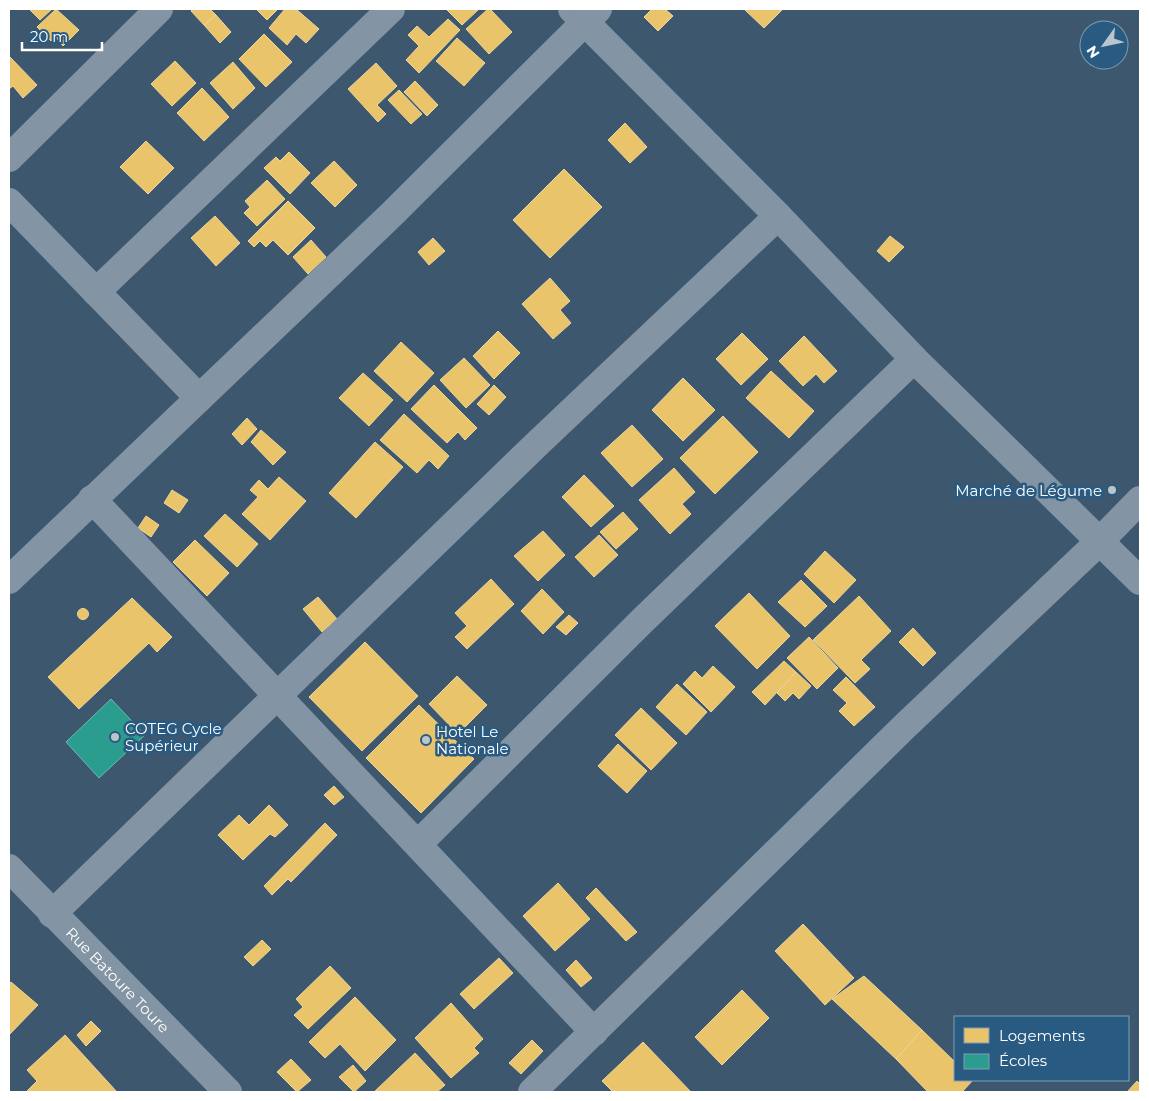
<svg xmlns="http://www.w3.org/2000/svg" width="1149" height="1101" font-family="Montserrat,sans-serif">
	<rect width="100%" height="100%" fill="#3d586e"/>
	<!-- homes -->
	<g fill="#e9c46a" stroke="#f0d697">
		<polygon points="29,9 52,9 40,20"/>
		<polygon points="56,9 79,30 63,46 55,36 51,41 37,27"/>
		<polygon points="193,9 210,9 216,15 204,25 191,11"/>
		<polygon points="256,9 278,9 267,20"/>
		<polygon points="285,9 296,9 319,29 306,43 296,34 287,45 269,28"/>
		<polygon points="446,9 479,9 462,25"/>
		<polygon points="488,9 490,9 512,32 489,54 466,29"/>
		<polygon points="652,9 665,9 673,16 658,31 644,17"/>
		<polygon points="744,9 781,9 782,10 764,28"/>
		<polygon points="216,15 231,32 220,43 204,25"/>
		<polygon points="448,19 460,30 419,73 406,60 419,46 408,35 417,26 429,37"/>
		<polygon points="264,34 292,62 266,87 239,59"/>
		<polygon points="457,38 485,63 464,86 436,61"/>
		<polygon points="9,56 37,85 23,98 13,86 9,89"/>
		<polygon points="175,61 196,83 172,106 151,84"/>
		<polygon points="233,62 255,88 233,109 210,83"/>
		<polygon points="376,63 397,86 377,105 386,114 378,122 348,89"/>
		<polygon points="415,81 438,105 427,116 404,92"/>
		<polygon points="202,88 229,117 204,141 177,113"/>
		<polygon points="399,90 422,114 411,124 388,100"/>
		<polygon points="625,123 647,147 630,163 608,140"/>
		<polygon points="146,141 174,168 148,194 120,167"/>
		<polygon points="289,152 310,173 290,194 264,168 276,157 280,161"/>
		<polygon points="334,161 357,185 335,207 311,183"/>
		<polygon points="564,169 602,207 550,258 513,220"/>
		<polygon points="267,180 285,199 257,226 244,213 250,207 245,201"/>
		<polygon points="288,201 315,228 288,255 273,240 266,247 260,241 254,247 248,241"/>
		<polygon points="215,216 240,243 216,266 191,238"/>
		<polygon points="890,236 904,247 889,262 877,251"/>
		<polygon points="433,238 445,251 429,265 418,252"/>
		<polygon points="311,240 326,257 308,274 293,257"/>
		<polygon points="550,278 570,301 560,310 571,323 553,339 522,304"/>
		<polygon points="498,331 520,353 494,379 473,356"/>
		<polygon points="742,333 768,359 741,385 716,359"/>
		<polygon points="804,336 837,371 824,383 816,374 803,386 779,361"/>
		<polygon points="401,342 434,373 407,402 374,371"/>
		<polygon points="464,358 490,385 466,408 440,380"/>
		<polygon points="771,371 814,411 789,438 746,398"/>
		<polygon points="363,373 393,400 369,426 339,398"/>
		<polygon points="683,378 715,410 683,441 652,410"/>
		<polygon points="434,385 477,428 465,440 458,432 447,443 411,409"/>
		<polygon points="494,385 506,397 489,415 477,404"/>
		<polygon points="404,414 449,456 438,469 429,460 417,473 380,440"/>
		<polygon points="723,416 758,452 715,494 680,458"/>
		<polygon points="247,418 257,429 242,445 232,434"/>
		<polygon points="632,425 663,459 632,487 601,453"/>
		<polygon points="261,430 286,452 273,465 251,442"/>
		<polygon points="375,442 403,467 356,518 329,493"/>
		<polygon points="674,468 695,492 682,504 691,514 670,534 639,500"/>
		<polygon points="584,475 614,506 591,527 562,497"/>
		<polygon points="279,477 306,501 270,540 242,514 258,497 250,490 259,480 268,489"/>
		<polygon points="172,490 188,500 179,513 164,503"/>
		<polygon points="623,512 638,529 616,549 600,532"/>
		<polygon points="225,514 258,544 237,567 204,536"/>
		<polygon points="146,516 159,525 151,537 138,528"/>
		<polygon points="543,531 565,555 538,581 514,556"/>
		<polygon points="599,535 618,555 594,577 575,557"/>
		<polygon points="195,540 229,573 207,596 173,562"/>
		<polygon points="825,551 856,580 834,603 804,574"/>
		<polygon points="491,579 514,604 467,649 455,637 467,626 455,613"/>
		<polygon points="801,580 827,606 805,627 778,602"/>
		<polygon points="542,589 564,612 543,634 521,611"/>
		<polygon points="749,593 790,636 757,669 715,626"/>
		<polygon points="859,596 891,631 861,660 870,669 855,683 813,640"/>
		<polygon points="318,597 337,619 322,632 303,609"/>
		<polygon points="132,598 172,637 157,652 149,643 79,709 48,677"/>
		<circle cx="83" cy="614" r="5.5"/>
		<polygon points="569,615 578,623 566,635 556,627"/>
		<polygon points="913,628 936,653 923,666 899,642"/>
		<polygon points="809,637 838,668 817,689 787,658"/>
		<polygon points="365,642 418,696 362,751 309,697"/>
		<polygon points="784,661 796,672 765,705 752,692"/>
		<polygon points="713,666 735,687 711,712 683,684 695,671 702,678"/>
		<polygon points="796,672 811,686 799,699 793,693 785,701 777,693"/>
		<polygon points="457,676 487,705 458,734 429,704"/>
		<polygon points="846,677 875,707 854,726 839,711 847,703 833,690"/>
		<polygon points="677,684 707,712 686,735 656,707"/>
		<polygon points="419,705 474,759 421,813 366,758"/>
		<polygon points="641,708 677,743 651,770 615,735"/>
		<polygon points="618,744 647,771 627,793 598,766"/>
		<polygon points="334,786 344,797 334,805 324,795"/>
		<polygon points="269,805 288,825 275,837 270,834 243,860 218,835 239,815 249,825"/>
		<polygon points="325,823 337,835 291,882 288,879 272,895 264,886"/>
		<polygon points="558,883 590,919 555,951 523,916"/>
		<polygon points="596,888 637,932 626,941 586,898"/>
		<polygon points="803,924 854,978 825,1005 775,951"/>
		<polygon points="262,940 271,949 253,966 244,957"/>
		<polygon points="499,958 513,973 474,1009 460,994"/>
		<polygon points="576,960 592,978 581,987 566,970"/>
		<polygon points="330,966 351,988 308,1029 294,1015 303,1007 296,999"/>
		<polygon points="864,976 922,1030 896,1059 832,999"/>
		<polygon points="11,982 38,1005 9,1035 9,985"/>
		<polygon points="742,990 769,1018 722,1065 695,1037"/>
		<polygon points="355,997 396,1040 365,1071 340,1044 325,1058 309,1042"/>
		<polygon points="451,1003 483,1039 474,1048 479,1053 451,1078 415,1038"/>
		<polygon points="91,1021 101,1031 86,1046 77,1035"/>
		<polygon points="922,1030 955,1062 955,1080 973,1080 962,1092 928,1092 896,1059"/>
		<polygon points="65,1035 117,1092 26,1092 37,1081 27,1070"/>
		<polygon points="532,1040 543,1051 521,1074 509,1063"/>
		<polygon points="643,1042 691,1092 613,1092 602,1081"/>
		<polygon points="415,1053 445,1085 437,1092 374,1092"/>
		<polygon points="291,1059 311,1080 297,1092 277,1072"/>
		<polygon points="353,1065 366,1081 354,1092 339,1077"/>
		<polygon points="1137,1081 1140,1084 1140,1092 1127,1092"/>
	</g>
	<!-- schools -->
	<polygon fill="#2a9d8f" stroke="#6abab1" points="111,699 145,735 99,778 66,742"/>
	<g fill="none" stroke-linecap="round" stroke-linejoin="round">
		<!-- minor -->
		<g stroke="#8394a4" stroke-width="28">
			<polyline points="572,9 778,216 914,359 1140,581"/>
			<polyline points="9,158 159,9"/>
			<polyline points="9,202 199,398"/>
			<polyline points="96,292 391,9"/>
			<polyline points="92,499 594,1032"/>
			<polyline points="9,580 392,214 598,9"/>
			<polyline points="418,844 642,621 914,359"/>
			<path id="s1" d="M9 868 228 1092"/>
			<polyline points="52,914 539,442 778,216"/>
			<polyline points="532,1092 904,727 1100,541 1140,500"/>
		</g>
	</g>
	<!-- markers -->
	<g fill="#bbc5cc" stroke="#295b82" stroke-width="2">
		<circle cx="1112" cy="490" r="5"/>
		<circle cx="115" cy="737" r="5"/>
		<circle cx="426" cy="740" r="5"/>
	</g>
	<g text-anchor="middle" dominant-baseline="central" stroke-width="5" stroke-linejoin="round" paint-order="stroke">
		<!-- poi labels -->
		<g font-size="15" fill="#fff" stroke="#295b82" text-anchor="start">
			<text x="1102" y="490" text-anchor="end">Marché de Légume</text>
			<text x="125" y="728">COTEG Cycle<tspan x="125" dy="17">Supérieur</tspan></text>
			<text x="436" y="731">Hotel Le<tspan x="436" dy="17">Nationale</tspan></text>
		</g>
		<!-- street labels -->
		<g font-size="15" fill="#fff" stroke="#295b82">
			<text stroke="none"><textPath href="#s1" startOffset="156">Rue Batoure Toure</textPath></text>
		</g>
	</g>
	<!-- border -->
	<rect width="1149" height="1101" fill="none" stroke="#ffffff" stroke-width="20"/>
	<!-- legend -->
	<rect x="954" y="1016" width="175" height="65" fill="#295b82" stroke="#7f9db4"/>
	<rect x="964" y="1028" width="25" height="15" fill="#e9c46a" stroke="#7f9db4"/>
	<text x="999" y="1041" font-size="15" fill="#ffffff">Logements</text>
	<rect x="964" y="1054" width="25" height="15" fill="#2a9d8f" stroke="#7f9db4"/>
	<text x="999" y="1066" font-size="15" fill="#ffffff">Écoles</text>
	<!-- north arrow -->
	<g transform="translate(1104 45) rotate(237)"><circle r="24" fill="#295b82" stroke="#7f9db4"/>
	<path d="M0-4L9 19L0 12L-9 19Z" fill="#bbc5cc"/>
	<text y="-8" font-size="14" font-weight="bold" text-anchor="middle" fill="#ffffff">N</text>
	</g>
	<!-- scale -->
	<path d="M22 42v8h80v-8" fill="none" stroke="#ffffff" stroke-width="2.5"/>
	<text x="30" y="42" font-size="15" fill="#ffffff" stroke="#295b82" stroke-width="4" paint-order="stroke">20 m</text>
</svg>
